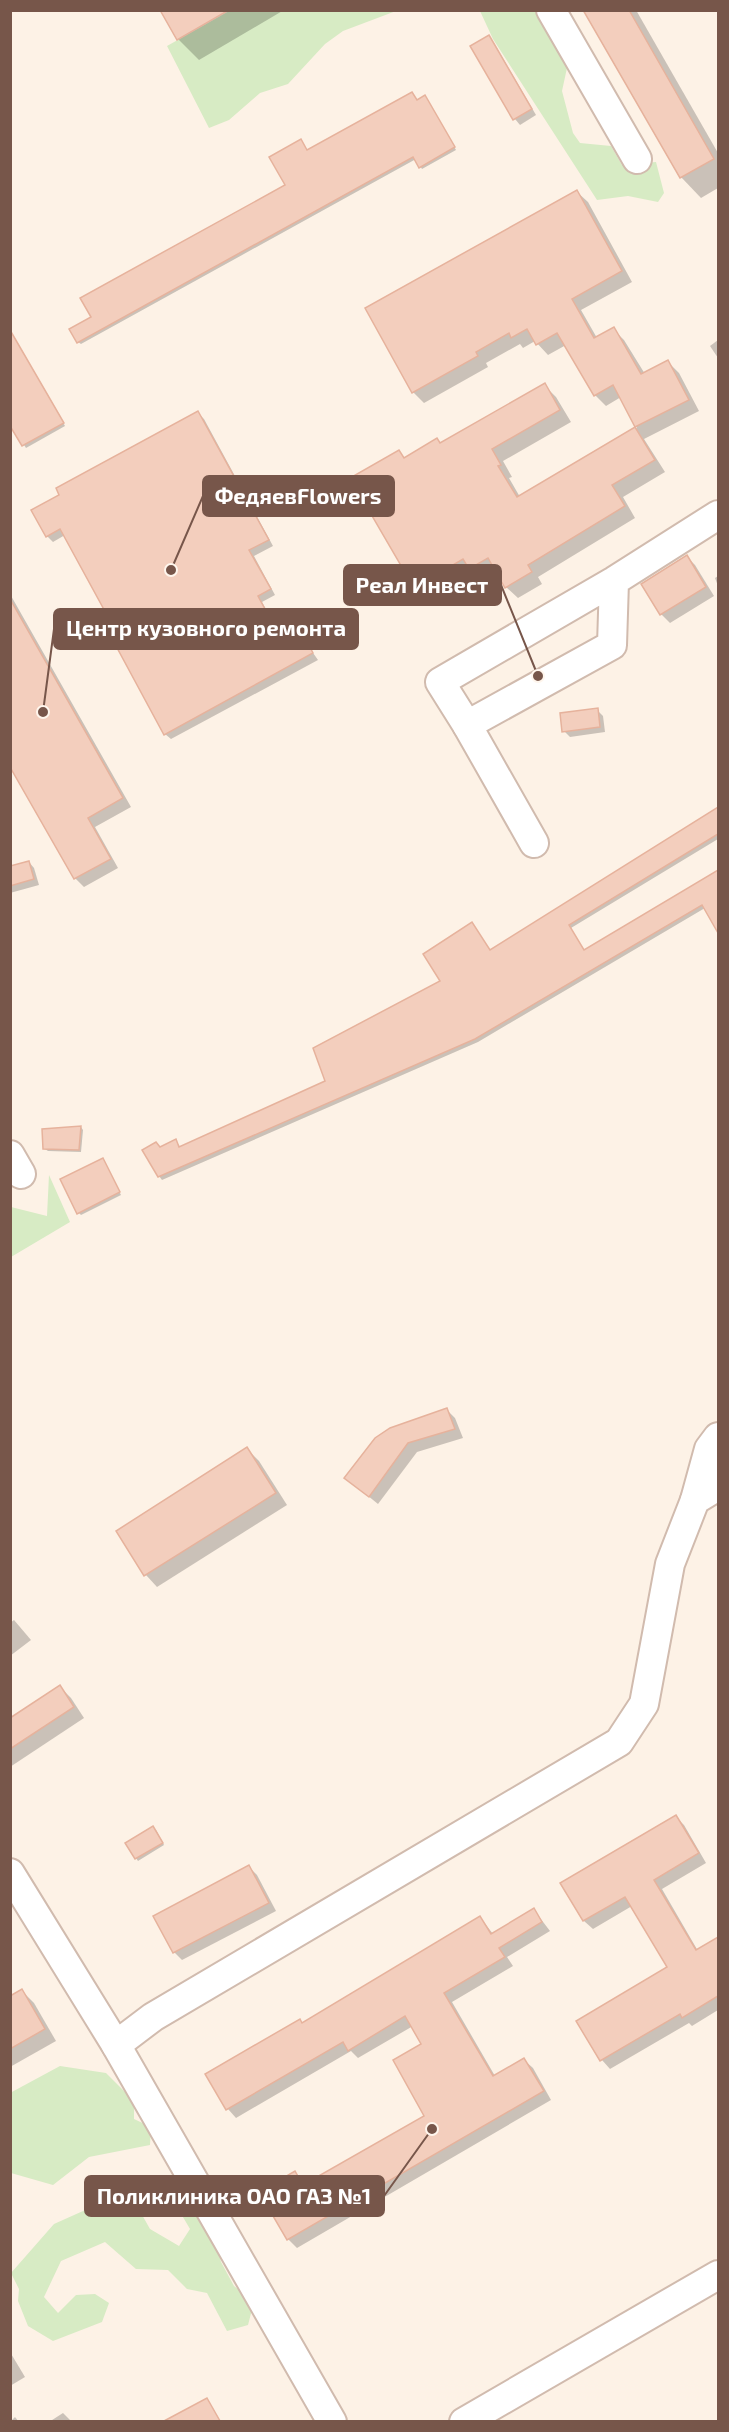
<svg xmlns="http://www.w3.org/2000/svg" width="729" height="2432" font-family="'Exo 2',sans-serif">
	<rect width="100%" height="100%" fill="#fdf2e6"/>
	<!-- green -->
	<g fill="#d7ebc4">
		<polygon points="231,10 396,10 396,11 343,31 325,44 288,84 260,93 229,120 209,128 167,46"/>
		<polygon points="480,11 566,11 575,31 562,91 573,133 580,143 611,146 622,165 656,162 664,193 658,202 628,196 597,200 493,39"/>
		<polygon points="49,1175 70,1222 11,1257 11,1207 47,1216"/>
		<polygon points="60,2066 106,2073 134,2101 134,2119 151,2127 150,2145 89,2157 53,2185 11,2173 10,2093"/>
		<polygon points="178,2184 196,2196 214,2234 221,2262 234,2286 254,2302 248,2325 227,2331 207,2293 187,2289 168,2270 136,2269 105,2242 61,2261 44,2297 58,2313 76,2295 95,2294 109,2303 102,2322 53,2341 28,2326 18,2301 19,2289 11,2273 54,2224 112,2198 137,2206 150,2229 179,2246 190,2229 173,2200"/>
	</g>
	<!-- shadow -->
	<g fill="#0003">
		<polygon points="161,10 284,10 199,60 178,39"/>
		<polygon points="585,10 636,10 718,153 718,188 701,198 681,177"/>
		<polygon points="489,37 494,43 536,115 520,125 515,119"/>
		<polygon points="427,100 456,150 422,169 416,159 81,344 78,342 93,318 287,186 308,152 417,102"/>
		<polygon points="577,192 588,202 632,282 581,310 597,338 613,329 624,340 645,374 668,362 679,373 699,411 644,439 665,472 623,497 635,518 538,577 542,584 518,598 506,587 497,571 482,580 473,571 427,599 415,587 398,452 406,459 441,444 544,385 556,397 571,422 503,461 512,477 509,478 520,497 637,428 621,397 606,406 595,395 566,345 548,355 535,341 523,348 520,344 486,363 488,367 424,403 413,392"/>
		<polygon points="10,331 65,426 26,448 10,423"/>
		<polygon points="718,340 718,358 710,346"/>
		<polygon points="198,413 204,419 273,546 254,556 275,595 262,602 288,648 304,640 318,660 171,739 165,734 116,628 65,535 53,542 47,536"/>
		<polygon points="686,556 695,565 714,596 670,623 661,614"/>
		<polygon points="718,576 718,586 715,578"/>
		<polygon points="10,594 131,807 95,827 118,868 84,887 75,878 10,764"/>
		<polygon points="597,710 603,716 605,732 570,737 564,731"/>
		<polygon points="718,811 718,839 571,928 584,951 718,872 718,930 705,908 478,1042 162,1180 159,1176 160,1149 176,1141 181,1148 327,1082 442,981 709,815"/>
		<polygon points="29,862 34,868 39,885 10,893 10,868"/>
		<polygon points="81,1127 83,1130 81,1152 48,1151 45,1149"/>
		<polygon points="105,1163 121,1195 81,1215 79,1213"/>
		<polygon points="446,1409 455,1418 463,1438 417,1452 378,1504 346,1478"/>
		<polygon points="247,1449 259,1461 287,1505 157,1587 146,1575"/>
		<polygon points="14,1620 31,1640 10,1656 10,1623"/>
		<polygon points="60,1687 71,1698 84,1718 10,1767 10,1720"/>
		<polygon points="675,1816 684,1825 706,1863 662,1889 698,1951 718,1939 718,2010 692,2026 689,2023 610,2069 602,2060 578,2021 669,1968 632,1906 593,1929 584,1921 562,1883"/>
		<polygon points="156,1830 164,1845 138,1861 136,1858"/>
		<polygon points="249,1867 257,1875 276,1911 182,1960 174,1952 155,1916"/>
		<polygon points="534,1910 550,1931 507,1957 513,1966 452,2002 495,2076 524,2060 533,2068 551,2100 297,2248 288,2239 295,2173 306,2186 426,2116 423,2044 413,2026 358,2058 351,2051 236,2118 228,2109 207,2075 303,2024 480,1917 493,1934"/>
		<polygon points="22,1991 34,2003 56,2041 10,2067 10,1998"/>
		<polygon points="10,2352 25,2377 10,2386"/>
		<polygon points="63,2413 72,2422 49,2422"/>
		<polygon points="15,2417 19,2422 10,2422"/>
	</g>
	<!-- building -->
	<g fill="#f3cebd" stroke="#e6b29c" stroke-width="1.5">
		<polygon points="160,10 229,10 177,40"/>
		<polygon points="583,10 629,10 714,159 680,178"/>
		<polygon points="489,35 532,109 513,120 470,46"/>
		<polygon points="412,92 417,100 425,95 455,147 419,168 413,157 77,343 69,329 91,317 80,298 285,185 269,157 301,139 307,150"/>
		<polygon points="577,190 622,271 572,299 594,338 614,327 641,374 668,360 689,400 635,427 613,385 594,396 557,333 536,345 527,329 511,338 509,333 476,352 478,356 412,393 365,308"/>
		<polygon points="10,330 64,423 22,446 10,426"/>
		<polygon points="545,383 560,410 492,449 501,465 498,466 517,497 635,427 655,460 612,485 625,506 528,565 532,572 505,588 488,558 469,569 463,559 414,588 350,478 399,450 404,458 437,438 440,443"/>
		<polygon points="198,411 269,540 249,550 271,589 258,596 286,648 305,638 313,653 164,735 108,631 114,628 60,529 46,537 31,510 59,495 56,488"/>
		<polygon points="687,555 706,587 660,615 641,584"/>
		<polygon points="10,599 123,798 88,818 111,859 74,879 10,767"/>
		<polygon points="598,708 600,727 562,732 560,713"/>
		<polygon points="718,807 718,834 569,925 584,950 718,870 718,933 702,905 475,1039 158,1177 142,1150 156,1142 160,1147 176,1139 179,1147 325,1081 313,1048 440,981 423,954 472,922 490,950"/>
		<polygon points="29,861 34,879 10,886 10,866"/>
		<polygon points="81,1126 79,1150 43,1149 42,1129"/>
		<polygon points="103,1158 120,1192 77,1214 60,1179"/>
		<polygon points="447,1408 455,1429 408,1443 369,1497 344,1478 375,1438 390,1428"/>
		<polygon points="247,1447 276,1493 144,1576 116,1531"/>
		<polygon points="60,1685 74,1707 10,1749 10,1718"/>
		<polygon points="676,1815 699,1853 654,1880 696,1950 718,1937 718,1996 682,2018 680,2014 600,2061 576,2021 667,1967 625,1897 583,1921 560,1883"/>
		<polygon points="153,1826 163,1843 135,1859 125,1843"/>
		<polygon points="249,1865 269,1903 173,1953 153,1916"/>
		<polygon points="534,1908 542,1922 499,1948 505,1957 444,1993 493,2076 524,2058 544,2091 287,2240 259,2192 295,2171 303,2185 424,2116 393,2060 421,2044 405,2016 348,2051 343,2042 226,2110 205,2074 300,2019 302,2023 480,1916 491,1934"/>
		<polygon points="22,1989 45,2029 10,2049 10,1996"/>
		<polygon points="207,2398 220,2421 164,2421"/>
	</g>
	<g fill="none" stroke-linecap="round" stroke-linejoin="round">
		<defs>
			<g id="minor">
				<polyline points="551,10 637,159"/>
				<polyline points="614,581 612,645 467,725 440,682 614,581 718,515"/>
				<polyline points="467,725 534,843"/>
				<polyline points="10,1155 21,1174"/>
				<polyline points="695,1500 709,1449 718,1437"/>
				<polyline points="10,1873 116,2045 332,2422"/>
				<polyline points="116,2045 153,2017 619,1742 644,1704 670,1564 695,1500 718,1486"/>
				<polyline points="464,2422 718,2275"/>
			</g>
		</defs>
		<!-- minor casing -->
		<use href="#minor" stroke="#d1bbae" stroke-width="32"/>
		<!-- minor -->
		<use href="#minor" stroke="#fff" stroke-width="28"/>
	</g>
	<!-- callouts -->
	<path fill="none" stroke="#77564a" stroke-width="2" d="M171 570L203 496M538 676L501 585M43 712L54 629M432 2129L384 2196"/>
	<g fill="#77564a" stroke="#fff6ed" stroke-width="2">
		<circle cx="171" cy="570" r="6"/>
		<circle cx="538" cy="676" r="6"/>
		<circle cx="43" cy="712" r="6"/>
		<circle cx="432" cy="2129" r="6"/>
	</g>
	<g fill="#77564a" stroke="#77564a" stroke-width="2">
		<rect x="203" y="476" width="191" height="40" rx="6"/>
		<rect x="344" y="565" width="157" height="40" rx="6"/>
		<rect x="54" y="609" width="304" height="40" rx="6"/>
		<rect x="85" y="2176" width="299" height="40" rx="6"/>
	</g>
	<g font-size="22" text-anchor="middle" font-weight="bold" fill="#fff">
		<text x="298" y="504">ФедяевFlowers</text>
		<text x="422" y="593">Реал Инвест</text>
		<text x="206" y="636">Центр кузовного ремонта</text>
		<text x="234" y="2204">Поликлиника ОАО ГАЗ №1</text>
	</g>
	<!-- border -->
	<rect width="729" height="2432" fill="none" stroke="#77564a" stroke-width="24"/>
</svg>
